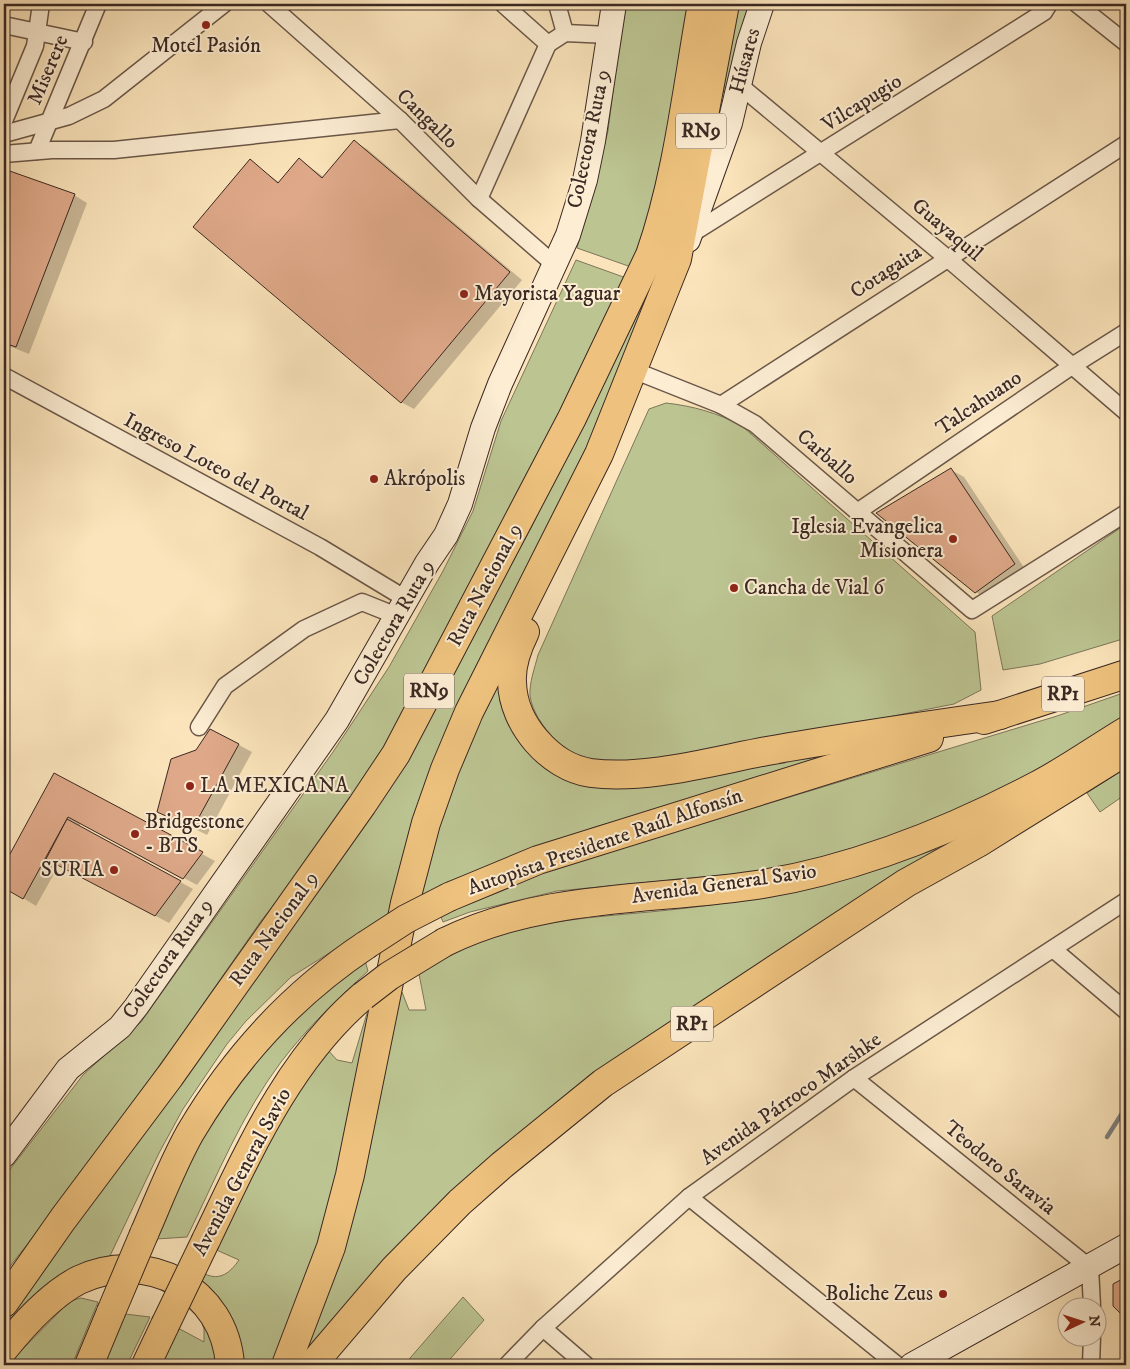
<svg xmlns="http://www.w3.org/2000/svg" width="1130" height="1369" font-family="'IM FELL DW Pica',serif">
	<rect width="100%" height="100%" fill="#fbe4bb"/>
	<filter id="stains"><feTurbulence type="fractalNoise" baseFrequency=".004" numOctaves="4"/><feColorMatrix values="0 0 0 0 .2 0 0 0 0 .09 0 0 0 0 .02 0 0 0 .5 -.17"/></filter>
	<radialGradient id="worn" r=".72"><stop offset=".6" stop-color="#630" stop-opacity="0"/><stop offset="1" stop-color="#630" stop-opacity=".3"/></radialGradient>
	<!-- green -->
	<g fill="#bcc592" stroke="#7b765a">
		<polygon points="624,4 691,4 660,181 634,268 577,248 608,131"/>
		<polygon points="737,4 752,4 731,88 723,93"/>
		<polygon points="576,260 629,279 459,623 339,823 261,921 171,1050 33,1237 4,1274 4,1177 83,1075 141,1022 333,752 389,667 443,571 473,511 501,421"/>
		<polygon points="655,277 650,305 393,913 291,977 246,1021 227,1044 183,1109 159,1153 108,1260 4,1336 4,1326 452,673 531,528"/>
		<path d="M666 403C693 406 718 413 742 426L975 632 981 690 954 704C888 717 823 730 757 743 707 754 651 768 600 763 569 759 535 726 530 696 529 683 535 667 538 655L649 409Z"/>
		<polygon points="1126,524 1126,638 1040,664 1003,670 992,616"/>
		<polygon points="501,674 565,773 896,742 595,827 447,882 419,897 445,805 470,738"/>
		<polygon points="1126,692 1126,724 958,817 787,869 557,891 470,912 443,922 439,912 506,883 1057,716"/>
		<polygon points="1121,771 1126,778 1126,794 1100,812 1087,793"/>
		<path d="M955 844 673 1026 295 1365 395 996 402 992 409 1010H426L419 974C505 915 588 920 687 908 730 903 774 894 817 886 865 877 908 856 955 844Z"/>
		<path d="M364 957 368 971C337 999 307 1028 281 1062 242 1114 216 1178 187 1237L156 1239 195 1149 239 1081 300 1013Z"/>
		<path d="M375 1008 325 1233 278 1365H243C239 1331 230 1303 200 1283L205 1274C220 1281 230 1273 239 1260L212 1248 266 1142 326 1048 337 1060 352 1063 368 1010Z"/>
		<polygon points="463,1297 484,1320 445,1365 404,1365"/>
		<polygon points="81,1298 98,1302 72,1365 7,1365 70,1301"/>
		<polygon points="201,1311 225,1365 160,1365 178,1328 204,1342 204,1329 199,1315"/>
		<polygon points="125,1314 150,1317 127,1365 104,1365"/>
	</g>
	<!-- shadow -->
	<g fill="#0003">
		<polygon points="354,142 367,149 522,280 414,409 401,402 250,161 280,183 299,159 324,177"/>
		<polygon points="4,170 74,195 87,203 29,354 4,344"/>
		<polygon points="951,470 964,477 1027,572 989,600 976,592"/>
		<polygon points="211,730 252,752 207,835 159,811"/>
		<polygon points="54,774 215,861 197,885 81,823 79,827 193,889 169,923 59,865 36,906 4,886 4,867"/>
	</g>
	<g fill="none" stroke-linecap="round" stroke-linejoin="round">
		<!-- stream -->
		<g stroke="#7b807f" stroke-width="4.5">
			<polyline points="1107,1137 1126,1107"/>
			<polyline points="1098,1318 1098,1306"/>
		</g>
	</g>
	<!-- building -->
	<g fill="#dfa989" stroke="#3a2822">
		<polygon points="354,140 510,272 401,403 193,227 250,159 278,183 299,158 322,178"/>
		<polygon points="4,169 75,194 16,347 4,343"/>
		<polygon points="951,468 1015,564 975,593 876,513"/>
		<polygon points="210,729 239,744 193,828 157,812 171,759 196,750"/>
		<polygon points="54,773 203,852 183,879 68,817 23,899 4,888 4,865"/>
		<polygon points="67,819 181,881 155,916 46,859"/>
		<polygon points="1126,1277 1126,1319 1113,1306 1113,1284"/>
	</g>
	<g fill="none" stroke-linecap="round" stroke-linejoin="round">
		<defs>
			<g id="street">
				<polyline points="269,4 400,120 479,199 555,265"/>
				<polyline points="503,4 548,44 565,33 609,35"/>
				<polyline points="557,4 565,33"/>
				<polyline points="1077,4 1126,43"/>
				<polyline points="4,25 84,42"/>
				<polyline points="738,84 947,258 1126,412"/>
				<polyline points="4,121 35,46 41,4"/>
				<polyline points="4,134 69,116 104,99 224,4"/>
				<polyline points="37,151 98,4"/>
				<polyline points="4,154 52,150 114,150 400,120"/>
				<polyline points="479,199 548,44"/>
				<polyline points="693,233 1044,12 1049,4"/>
				<polyline points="633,370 721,405 755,424 972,610 1126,513"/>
				<polyline points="4,376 320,547 406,599"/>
				<polyline points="721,405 1126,144"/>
				<polyline points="857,512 1072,366 1126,332"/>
				<polyline points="199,727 225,686 304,629 362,602 397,616"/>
				<polyline points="1053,949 1126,1011"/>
				<polyline points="854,1078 1090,1268 1092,1306"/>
				<polyline points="689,1197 897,1365"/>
				<polyline points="543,1328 586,1365"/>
				<polyline points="507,1365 543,1328 689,1197 854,1078 1126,901"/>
				<polyline points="1091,1365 1092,1336"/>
			</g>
			<g id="secondary">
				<polyline points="688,240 730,123 749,43 762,4"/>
				<polyline points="4,1155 68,1069 120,1027 136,1007 337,720 427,563 446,535 460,504 483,428 500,384 568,235 585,180 593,141 614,4"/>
				<polyline points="912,1365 1126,1246"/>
			</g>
			<g id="highway">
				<path d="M525 632C517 648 511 664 512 682 513 724 550 767 591 773 646 780 713 761 767 751 845 737 922 726 1000 715"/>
				<polyline points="984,720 1126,674"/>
				<polyline points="449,897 538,860 929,738"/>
				<path d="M445 942C544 893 657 901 763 884 859 868 950 831 1036 786 1067 770 1096 749 1126 731"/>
				<path d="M144 1234C159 1200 172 1165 190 1133 234 1058 294 993 366 945"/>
				<path d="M206 1240C248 1153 288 1060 363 996"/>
				<path d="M4 1303 63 1219 170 1076 362 805 396 754 572 418 650 255C678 175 687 87 702 4"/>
				<path d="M4 1349C24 1324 50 1295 79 1280 147 1248 225 1289 230 1365"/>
				<polyline points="89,1365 111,1312"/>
				<polyline points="146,1365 165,1325"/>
				<polyline points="286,1365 331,1247 350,1175 405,903 426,823 445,769 469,712 599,454 677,259 725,4"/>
				<polyline points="312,1365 394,1269 460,1202 502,1165 603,1083 906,883 978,843 1126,751"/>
			</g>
		</defs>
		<!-- street casing -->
		<use href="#street" stroke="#6a5748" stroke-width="19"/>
		<!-- secondary casing -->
		<use href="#secondary" stroke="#3a2822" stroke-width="26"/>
		<!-- highway casing -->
		<use href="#highway" stroke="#3a2822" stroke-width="30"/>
		<!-- street -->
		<use href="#street" stroke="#fcedd3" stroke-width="16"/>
		<!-- secondary -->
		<use href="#secondary" stroke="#fcedd3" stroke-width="24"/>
		<!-- highway -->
		<use href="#highway" stroke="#eec27e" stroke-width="28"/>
		<defs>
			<g id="highway-bridge">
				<polyline points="366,945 406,919 449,897"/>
				<polyline points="363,996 389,976 445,942"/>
				<polyline points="111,1312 144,1234"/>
				<polyline points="165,1325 206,1240"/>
			</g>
		</defs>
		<!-- highway-bridge casing -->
		<use href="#highway-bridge" stroke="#3a2822" stroke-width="30" stroke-linecap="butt"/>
		<!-- highway-bridge -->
		<use href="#highway-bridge" stroke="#eec27e" stroke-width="28"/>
	</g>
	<!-- markers -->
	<g fill="#8f2418" stroke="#fcedd3" stroke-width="2">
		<circle cx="206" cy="25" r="5"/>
		<circle cx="464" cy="294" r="5"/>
		<circle cx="374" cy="479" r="5"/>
		<circle cx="953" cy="539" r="5"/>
		<circle cx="734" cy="588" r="5"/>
		<circle cx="190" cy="786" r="5"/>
		<circle cx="135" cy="834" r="5"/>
		<circle cx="114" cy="870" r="5"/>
		<circle cx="943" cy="1294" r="5"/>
	</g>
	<g text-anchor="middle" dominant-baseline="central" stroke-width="4" stroke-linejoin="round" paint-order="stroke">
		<!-- shield labels -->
		<g fill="#fcedd3" stroke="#746357" stroke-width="1">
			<rect x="676" y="113.5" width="50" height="35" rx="4"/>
			<rect x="404" y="673.5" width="50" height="35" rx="4"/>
			<rect x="1042" y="676.5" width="42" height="35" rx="4"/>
			<rect x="671" y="1006.5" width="42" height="35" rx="4"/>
		</g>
		<g font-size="20" font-weight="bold" fill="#3a2822">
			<text x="701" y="131">RN9</text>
			<text x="429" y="691">RN9</text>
			<text x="1063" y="694">RP1</text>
			<text x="692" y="1024">RP1</text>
		</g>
		<!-- poi labels -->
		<g font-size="21" fill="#3a2822" stroke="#fcedd3" text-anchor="start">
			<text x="206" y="46" text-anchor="middle">Motel Pasión</text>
			<text x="474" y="294">Mayorista Yaguar</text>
			<text x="384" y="479">Akrópolis</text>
			<text x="943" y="527" text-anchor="end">Iglesia Evangelica<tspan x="943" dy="24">Misionera</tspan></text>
			<text x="744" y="588">Cancha de Vial 6</text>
			<text x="200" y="786">LA MEXICANA</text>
			<text x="145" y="822">Bridgestone<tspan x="145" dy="24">- BTS</tspan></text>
			<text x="104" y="870" text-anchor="end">SURIA</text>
			<text x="933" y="1294" text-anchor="end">Boliche Zeus</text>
		</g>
		<!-- street labels -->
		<g font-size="21" fill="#3a2822" stroke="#fcedd3">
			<text transform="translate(745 61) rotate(-75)">Húsares</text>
			<text transform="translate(48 70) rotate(-67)">Miserere</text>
			<text transform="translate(862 103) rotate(-32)">Vilcapugio</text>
			<text transform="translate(427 119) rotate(44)">Cangallo</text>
			<text transform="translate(589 139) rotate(-78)">Colectora Ruta 9</text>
			<text transform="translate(947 230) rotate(40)">Guayaquil</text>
			<text transform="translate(886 272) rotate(-33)">Cotagaita</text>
			<text transform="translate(979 403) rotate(-34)">Talcahuano</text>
			<text transform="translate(827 457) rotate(41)">Carballo</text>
			<text transform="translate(216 467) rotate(28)">Ingreso Loteo del Portal</text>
			<text transform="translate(485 585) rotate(-62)">Ruta Nacional 9</text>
			<text transform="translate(394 623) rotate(-60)">Colectora Ruta 9</text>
			<text transform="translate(605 842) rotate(-19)">Autopista Presidente Raúl Alfonsín</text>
			<text transform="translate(724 884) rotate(-8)">Avenida General Savio</text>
			<text transform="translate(274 929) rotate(-54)">Ruta Nacional 9</text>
			<text transform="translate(168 959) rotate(-55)">Colectora Ruta 9</text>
			<text transform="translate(791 1099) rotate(-35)">Avenida Párroco Marshke</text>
			<text transform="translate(1000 1168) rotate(39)">Teodoro Saravia</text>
			<text transform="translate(242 1172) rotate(-62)">Avenida General Savio</text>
		</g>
	</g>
	<!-- margin -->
	<rect width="1130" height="1369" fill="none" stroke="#fbe4bb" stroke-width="20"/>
	<rect x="5" y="5" width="1120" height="1359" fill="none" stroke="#3a2822" stroke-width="2.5"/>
	<rect x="10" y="10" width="1110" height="1349" fill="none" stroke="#3a2822"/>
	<!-- north arrow -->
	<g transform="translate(1082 1322) rotate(86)"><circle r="24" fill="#fcedd3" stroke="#ae9e8c"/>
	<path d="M0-4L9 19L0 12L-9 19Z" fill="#8f2418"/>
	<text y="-8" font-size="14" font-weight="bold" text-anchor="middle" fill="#3a2822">N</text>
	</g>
	<rect width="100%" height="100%" filter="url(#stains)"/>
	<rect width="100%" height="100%" fill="url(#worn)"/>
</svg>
